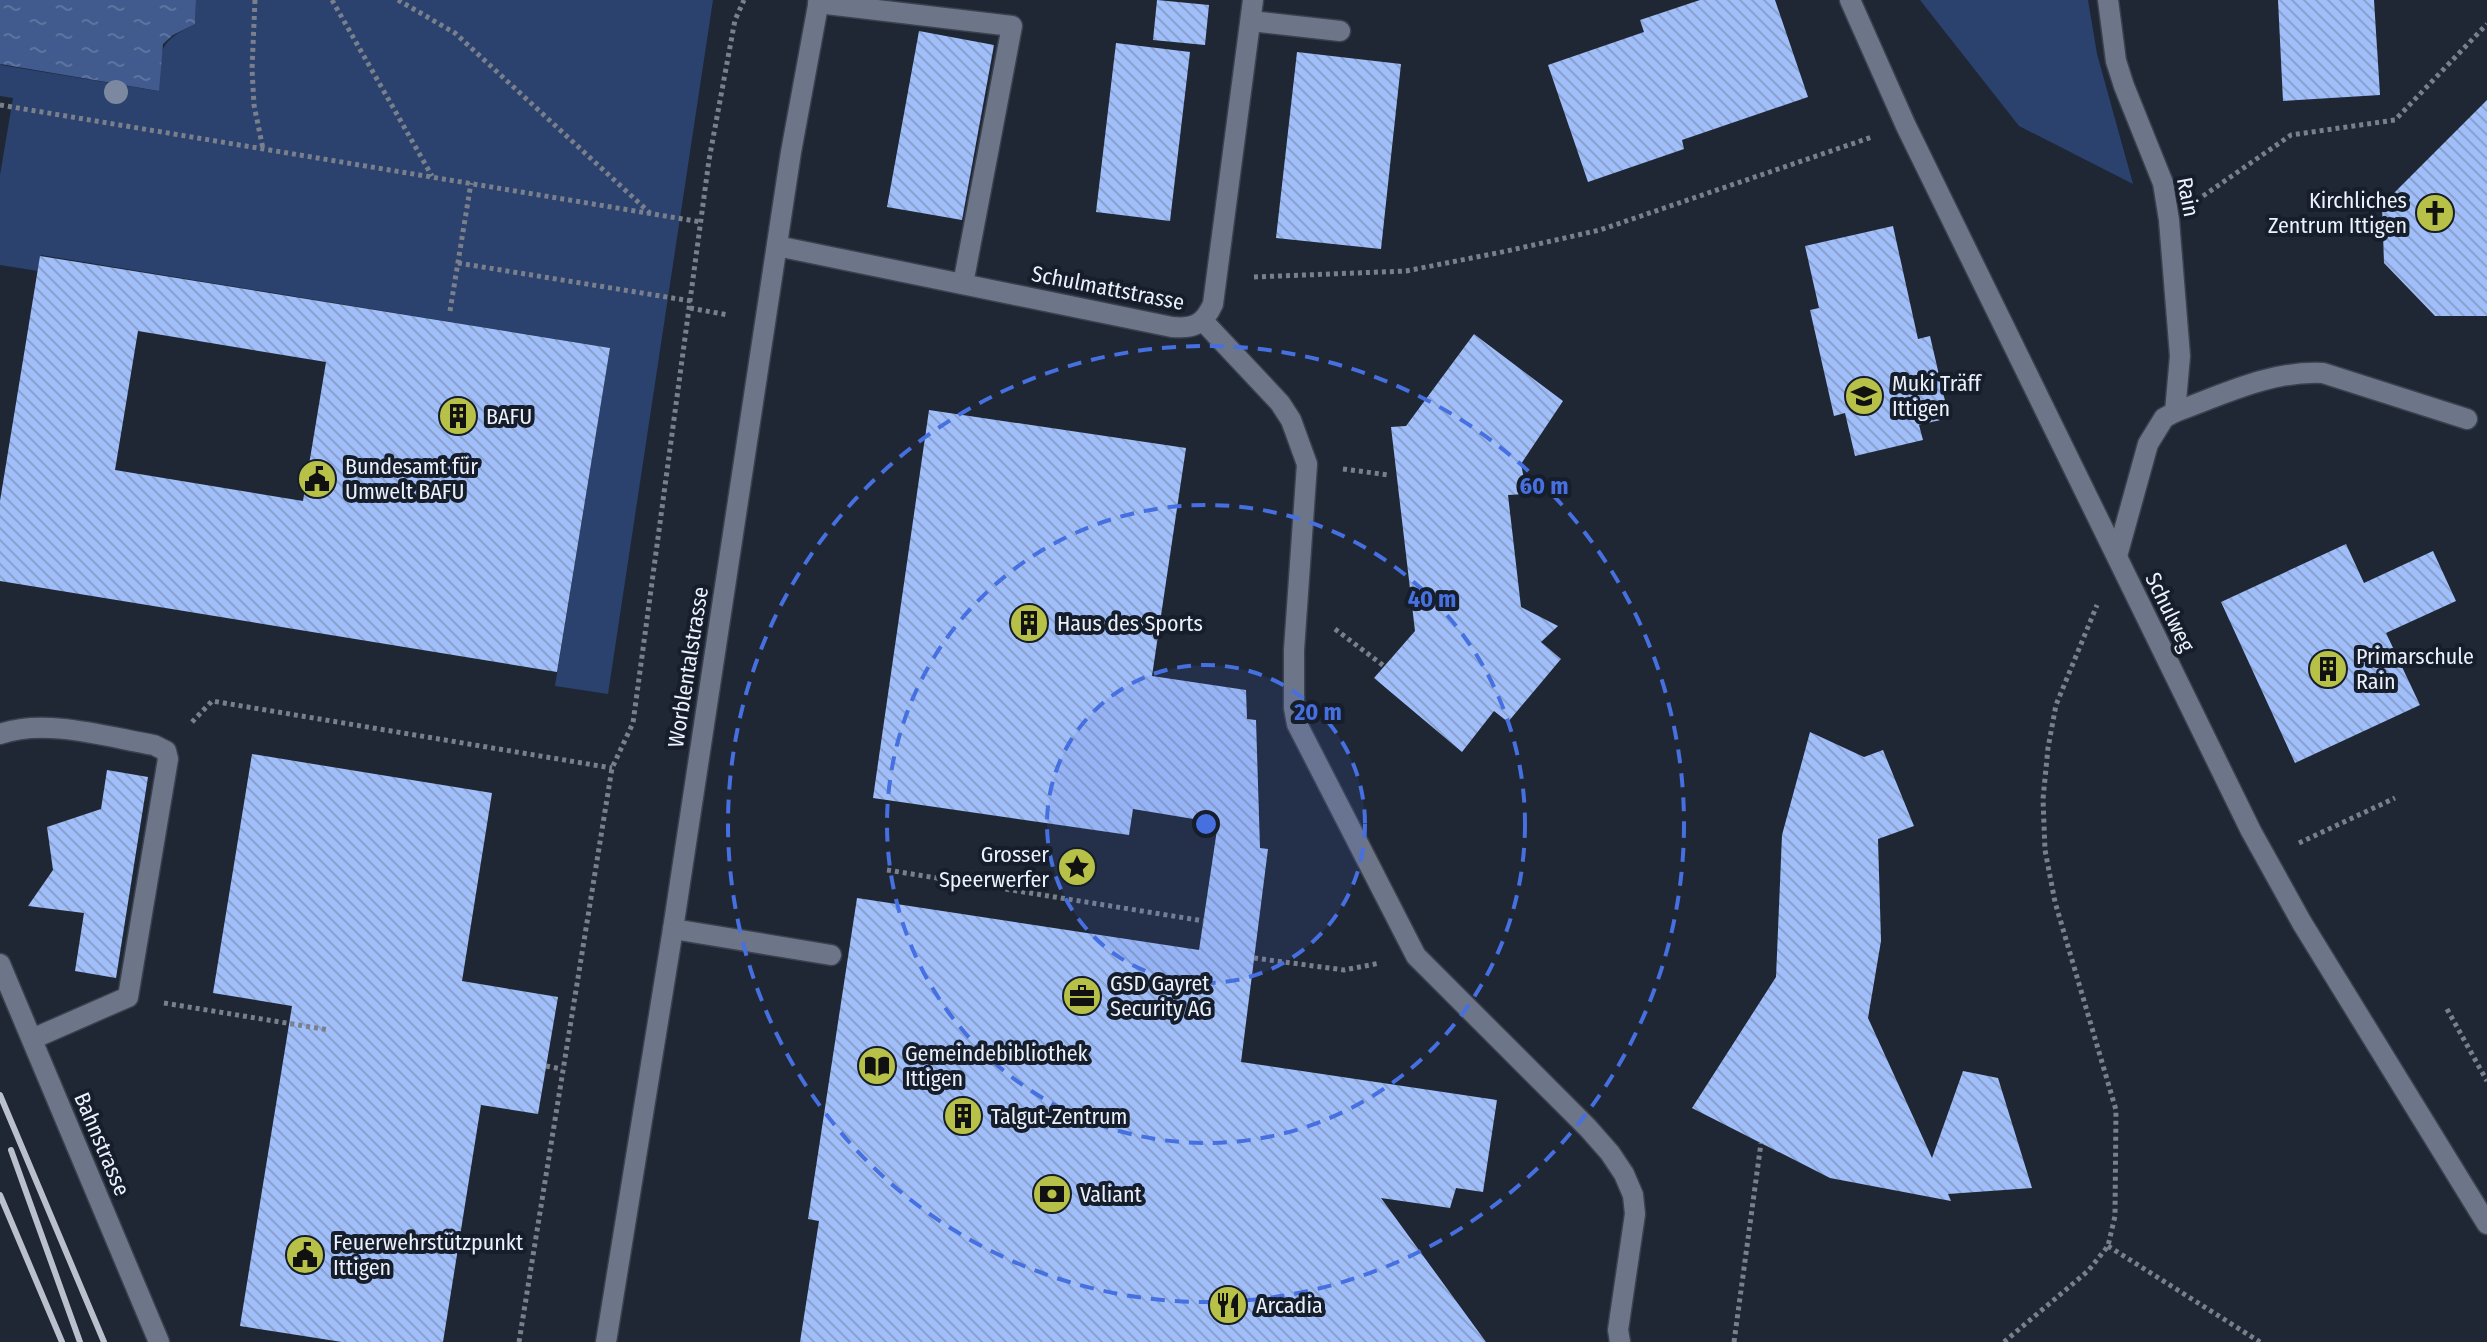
<svg xmlns="http://www.w3.org/2000/svg" width="2487" height="1342" font-family="'Fira Sans Condensed',sans-serif">
	<defs>
		<pattern id="water-ripples" width="26" height="14" patternUnits="userSpaceOnUse" patternTransform="scale(2)"><rect width="26" height="14" fill="#415b8f"/><path d="M2 4q2-2 4 0t4 0M15 11q2-2 4 0t4 0" fill="none" stroke="#5d73a0"/></pattern>
		<pattern id="building-back-hatch" width="6" height="6" patternUnits="userSpaceOnUse" patternTransform="scale(2)"><rect width="6" height="6" fill="#a0bef9"/><path d="M-1 5l2 2M0 0l6 6M5-1l2 2" fill="none" stroke="#8aa1ce"/></pattern>
	</defs>
	<rect width="100%" height="100%" fill="#1f2735"/>
	<!-- green -->
	<g fill="#2b416e">
		<path d="M196 0H713L608 694 555 686 610 348 41 255 38 271 0 265V175L13 98 0 96V62L1 65 158 91C161 50 156 43 195 24Z"/>
		<polygon points="1920,0 2088,0 2097,54 2133,184 2019,126"/>
	</g>
	<!-- water -->
	<polygon fill="url(#water-ripples)" points="0,0 196,0 195,24 173,35 163,44 159,91 0,64"/>
	<!-- building -->
	<g fill="url(#building-back-hatch)" fill-rule="evenodd">
		<polygon points="1157,0 1209,5 1205,45 1153,40"/>
		<polygon points="1700,0 1775,0 1808,97 1682,140 1684,149 1588,182 1548,65 1644,32 1640,20"/>
		<polygon points="2278,0 2374,0 2380,95 2283,101"/>
		<polygon points="919,31 994,45 962,220 887,207"/>
		<polygon points="1116,43 1190,52 1170,221 1096,212"/>
		<polygon points="1297,52 1401,64 1381,249 1276,238"/>
		<polygon points="2487,100 2487,316 2435,316 2384,263 2382,205"/>
		<polygon points="1893,226 1918,339 1930,336 1949,418 1919,425 1923,440 1855,456 1845,413 1834,416 1810,310 1819,308 1805,246"/>
		<path d="M40 256 610 348 557 672 0 581V501ZM138 331 326 362 303 501 115 470Z"/>
		<polygon points="1474,334 1563,401 1521,464 1527,494 1508,495 1521,607 1558,626 1541,642 1561,659 1508,722 1494,711 1462,752 1374,678 1415,631 1391,427 1406,426"/>
		<polygon points="929,410 1186,448 1152,676 1246,690 1247,719 1256,720 1260,848 1268,849 1241,1062 1497,1100 1483,1192 1456,1188 1450,1208 1381,1198 1486,1342 800,1342 819,1221 808,1219 857,898 1199,950 1218,823 1133,809 1129,835 873,798"/>
		<polygon points="2346,544 2364,583 2433,551 2456,601 2386,633 2420,705 2295,763 2221,602"/>
		<polygon points="1810,732 1864,757 1883,750 1914,826 1878,839 1881,941 1868,1018 1932,1158 1963,1071 1998,1078 2032,1188 1948,1194 1951,1201 1830,1178 1692,1108 1776,977 1782,835"/>
		<polygon points="252,754 492,793 462,981 558,997 538,1114 481,1105 443,1342 342,1342 240,1326 292,1006 213,993"/>
		<polygon points="107,770 148,777 116,978 75,971 84,913 28,906 53,870 47,827 101,809"/>
	</g>
	<g fill="none" stroke-linecap="round" stroke-linejoin="round">
		<defs>
			<g id="lane">
				<polyline points="818,3 1012,26 963,284"/>
				<polyline points="1251,21 1340,31"/>
				<path d="M2117 556 2148 444 2164 418 2175 412C2222 395 2272 370 2323 373L2467 419"/>
				<path d="M0 734C46 718 107 737 154 745L166 751 168 759 128 997 32 1039"/>
				<polyline points="673,929 831,955"/>
			</g>
			<g id="street">
				<polyline points="1850,0 1906,126 2251,831 2302,923 2487,1224"/>
				<polyline points="2108,0 2116,61 2124,86 2163,183 2169,220 2180,356 2175,412"/>
				<path d="M777 246 1172 327C1194 329 1204 324 1213 304L1253 0"/>
				<polyline points="1203,321 1280,403 1291,420 1307,464 1294,650 1294,708 1297,724 1416,956 1588,1128 1610,1153 1624,1174 1633,1195 1635,1214 1618,1330 1620,1342"/>
				<polyline points="0,964 159,1342"/>
			</g>
			<polyline id="secondary" points="606,1342 673,929 791,152 819,0"/>
		</defs>
		<!-- lane casing -->
		<use href="#lane" stroke="#3b414e" stroke-width="23"/>
		<!-- street casing -->
		<use href="#street" stroke="#3b414e" stroke-width="23"/>
		<!-- secondary casing -->
		<use href="#secondary" stroke="#3b414e" stroke-width="23"/>
		<!-- path -->
		<g stroke="#79808c" stroke-width="5" stroke-dasharray="4 4" stroke-linecap="butt">
			<polyline points="255,0 252,69 254,105 263,149"/>
			<polyline points="332,0 432,176"/>
			<polyline points="398,0 455,33 650,213"/>
			<polyline points="0,105 701,222"/>
			<polyline points="2203,196 2291,135 2395,120 2487,24"/>
			<polyline points="458,263 691,301"/>
			<polyline points="1254,277 1406,271 1507,251 1600,230 1872,137"/>
			<polyline points="690,308 728,315"/>
			<polyline points="450,311 471,183"/>
			<polyline points="1343,469 1389,475"/>
			<polyline points="1335,629 1384,666"/>
			<polyline points="192,722 212,701 612,768"/>
			<polyline points="2299,843 2395,798"/>
			<polyline points="887,870 1204,921"/>
			<polyline points="1254,958 1344,970 1380,963"/>
			<polyline points="164,1003 329,1030"/>
			<polyline points="2447,1009 2487,1081"/>
			<polyline points="546,1066 562,1069"/>
			<polyline points="2108,1246 2260,1342"/>
			<polyline points="519,1342 612,768 633,723 709,160 735,20 744,0"/>
			<polyline points="1734,1342 1761,1143"/>
			<polyline points="2004,1342 2088,1271 2108,1246 2115,1216 2116,1110 2055,902 2045,850 2043,799 2048,748 2056,705 2097,605"/>
		</g>
		<!-- lane -->
		<use href="#lane" stroke="#6d7688" stroke-width="20"/>
		<!-- street -->
		<use href="#street" stroke="#6d7688" stroke-width="20"/>
		<!-- secondary -->
		<use href="#secondary" stroke="#6d7688" stroke-width="20"/>
		<!-- rail -->
		<g stroke="#bbc1cc" stroke-width="6">
			<polyline points="0,1095 104,1342"/>
			<polyline points="11,1150 80,1342"/>
			<polyline points="0,1195 62,1342"/>
		</g>
	</g>
	<!-- trees -->
	<circle fill="#7b88a0" cx="116" cy="92" r="12"/>
	<!-- distance rings -->
	<circle cx="1206" cy="824" r="159" fill="#466fdf" fill-opacity=".12"/>
	<g fill="none" stroke="#466fdf" stroke-width="4" stroke-dasharray="14 10">
		<circle cx="1206" cy="824" r="159"/>
		<circle cx="1206" cy="824" r="319"/>
		<circle cx="1206" cy="824" r="478"/>
	</g>
	<!-- icons -->
	<defs>
		<symbol id="church-disc" viewBox="-11 -11 22 22"><circle r="9.5" fill="#b7c148" stroke="#161d2b"/><path d="M-1.2-6h2.4v3.5h3.3v2.4h-3.3V6h-2.4V-.1h-3.3v-2.4h3.3Z" fill="#111"/></symbol>
		<symbol id="school-disc" viewBox="-11 -11 22 22"><circle r="9.5" fill="#b7c148" stroke="#161d2b"/><path d="M0-5L7-2L0 1L-7-2ZM-4 1L0 2.5L4 1V4Q0 6-4 4Z" fill="#111"/></symbol>
		<symbol id="building-disc" viewBox="-11 -11 22 22"><circle r="9.5" fill="#b7c148" stroke="#161d2b"/><path d="M-4-6H4V6H1V3H-1V6H-4ZM-2.5-4.3h1.7v1.8h-1.7ZM.8-4.3h1.7v1.8H.8ZM-2.5-1h1.7V.8h-1.7ZM.8-1h1.7V.8H.8Z" fill="#111"/></symbol>
		<symbol id="civic-disc" viewBox="-11 -11 22 22"><circle r="9.5" fill="#b7c148" stroke="#161d2b"/><path d="M-.6-6.5H3V-4.5H.6V-3L4-1V1h2V6H-6V1h2V-1L-.6-3ZM-1.2 2.5V6h2.4V2.5Z" fill="#111"/></symbol>
		<symbol id="sight-disc" viewBox="-11 -11 22 22"><circle r="9.5" fill="#b7c148" stroke="#161d2b"/><path d="M0-6L1.8-2.2L6-1.7L2.9 1.2L3.7 5.4L0 3.3L-3.7 5.4L-2.9 1.2L-6-1.7L-1.8-2.2Z" fill="#111"/></symbol>
		<symbol id="office-disc" viewBox="-11 -11 22 22"><circle r="9.5" fill="#b7c148" stroke="#161d2b"/><path d="M-6-3h4V-5.5h4V-3h4V5H-6ZM-1-4.5V-3h2v-1.5ZM-6 0V1H6V0Z" fill="#111"/></symbol>
		<symbol id="library-disc" viewBox="-11 -11 22 22"><circle r="9.5" fill="#b7c148" stroke="#161d2b"/><path d="M-6-4Q-3-5.5-.7-3.5V5Q-3 3-6 4ZM6-4Q3-5.5 .7-3.5V5Q3 3 6 4Z" fill="#111"/></symbol>
		<symbol id="bank-disc" viewBox="-11 -11 22 22"><circle r="9.5" fill="#b7c148" stroke="#161d2b"/><path d="M-6-4H6V4H-6ZM0-2.3a2.3 2.3 0 1 0 0 4.6a2.3 2.3 0 1 0 0-4.6Z" fill="#111"/></symbol>
		<symbol id="restaurant-disc" viewBox="-11 -11 22 22"><circle r="9.5" fill="#b7c148" stroke="#161d2b"/><path d="M-5-6h1v4h1v-4h1v4h1v-4h1v5L-1.5 .5V6h-2V.5L-5-1ZM5-6V6H3V1.5H1.5Q1.5-4 5-6Z" fill="#111"/></symbol>
	</defs>
	<g fill-rule="evenodd">
		<use href="#church-disc" x="2413" y="191" width="44" height="44"/>
		<use href="#school-disc" x="1842" y="374" width="44" height="44"/>
		<use href="#building-disc" x="436" y="394" width="44" height="44"/>
		<use href="#civic-disc" x="295" y="457" width="44" height="44"/>
		<use href="#building-disc" x="1007" y="601" width="44" height="44"/>
		<use href="#building-disc" x="2306" y="647" width="44" height="44"/>
		<use href="#sight-disc" x="1055" y="845" width="44" height="44"/>
		<use href="#office-disc" x="1060" y="974" width="44" height="44"/>
		<use href="#library-disc" x="855" y="1044" width="44" height="44"/>
		<use href="#building-disc" x="941" y="1094" width="44" height="44"/>
		<use href="#bank-disc" x="1030" y="1172" width="44" height="44"/>
		<use href="#civic-disc" x="283" y="1233" width="44" height="44"/>
		<use href="#restaurant-disc" x="1206" y="1283" width="44" height="44"/>
	</g>
	<g text-anchor="middle" dominant-baseline="central" stroke-width="8" stroke-linejoin="round" paint-order="stroke">
		<!-- street labels -->
		<g font-size="22" fill="#ecf2fc" stroke="#161d2b">
			<text transform="translate(2188 197) rotate(79)">Rain</text>
			<text transform="translate(1108 288) rotate(11)">Schulmattstrasse</text>
			<text transform="translate(2170 612) rotate(64)">Schulweg</text>
			<text transform="translate(688 667) rotate(-81)">Worblentalstrasse</text>
			<text transform="translate(102 1144) rotate(67)">Bahnstrasse</text>
		</g>
		<!-- poi labels -->
		<g font-size="22" fill="#ecf2fc" stroke="#161d2b" text-anchor="start">
			<text x="2407" y="200" text-anchor="end">Kirchliches<tspan x="2407" dy="25">Zentrum Ittigen</tspan></text>
			<text x="1892" y="383">Muki Träff<tspan x="1892" dy="25">Ittigen</tspan></text>
			<text x="486" y="416">BAFU</text>
			<text x="345" y="466">Bundesamt für<tspan x="345" dy="25">Umwelt BAFU</tspan></text>
			<text x="1057" y="623">Haus des Sports</text>
			<text x="2356" y="656">Primarschule<tspan x="2356" dy="25">Rain</tspan></text>
			<text x="1049" y="854" text-anchor="end">Grosser<tspan x="1049" dy="25">Speerwerfer</tspan></text>
			<text x="1110" y="983">GSD Gayret<tspan x="1110" dy="25">Security AG</tspan></text>
			<text x="905" y="1053">Gemeindebibliothek<tspan x="905" dy="25">Ittigen</tspan></text>
			<text x="991" y="1116">Talgut-Zentrum</text>
			<text x="1080" y="1194">Valiant</text>
			<text x="333" y="1242">Feuerwehrstützpunkt<tspan x="333" dy="25">Ittigen</tspan></text>
			<text x="1256" y="1305">Arcadia</text>
		</g>
	</g>
	<circle cx="1206" cy="824" r="12" fill="#466fdf" stroke="#161d2b" stroke-width="4"/>
	<g font-size="24" text-anchor="middle" font-weight="bold" fill="#466fdf" stroke="#161d2b" stroke-width="8" stroke-linejoin="round" paint-order="stroke">
		<text x="1544" y="494">60 m</text>
		<text x="1432" y="607">40 m</text>
		<text x="1318" y="720">20 m</text>
	</g>
</svg>
